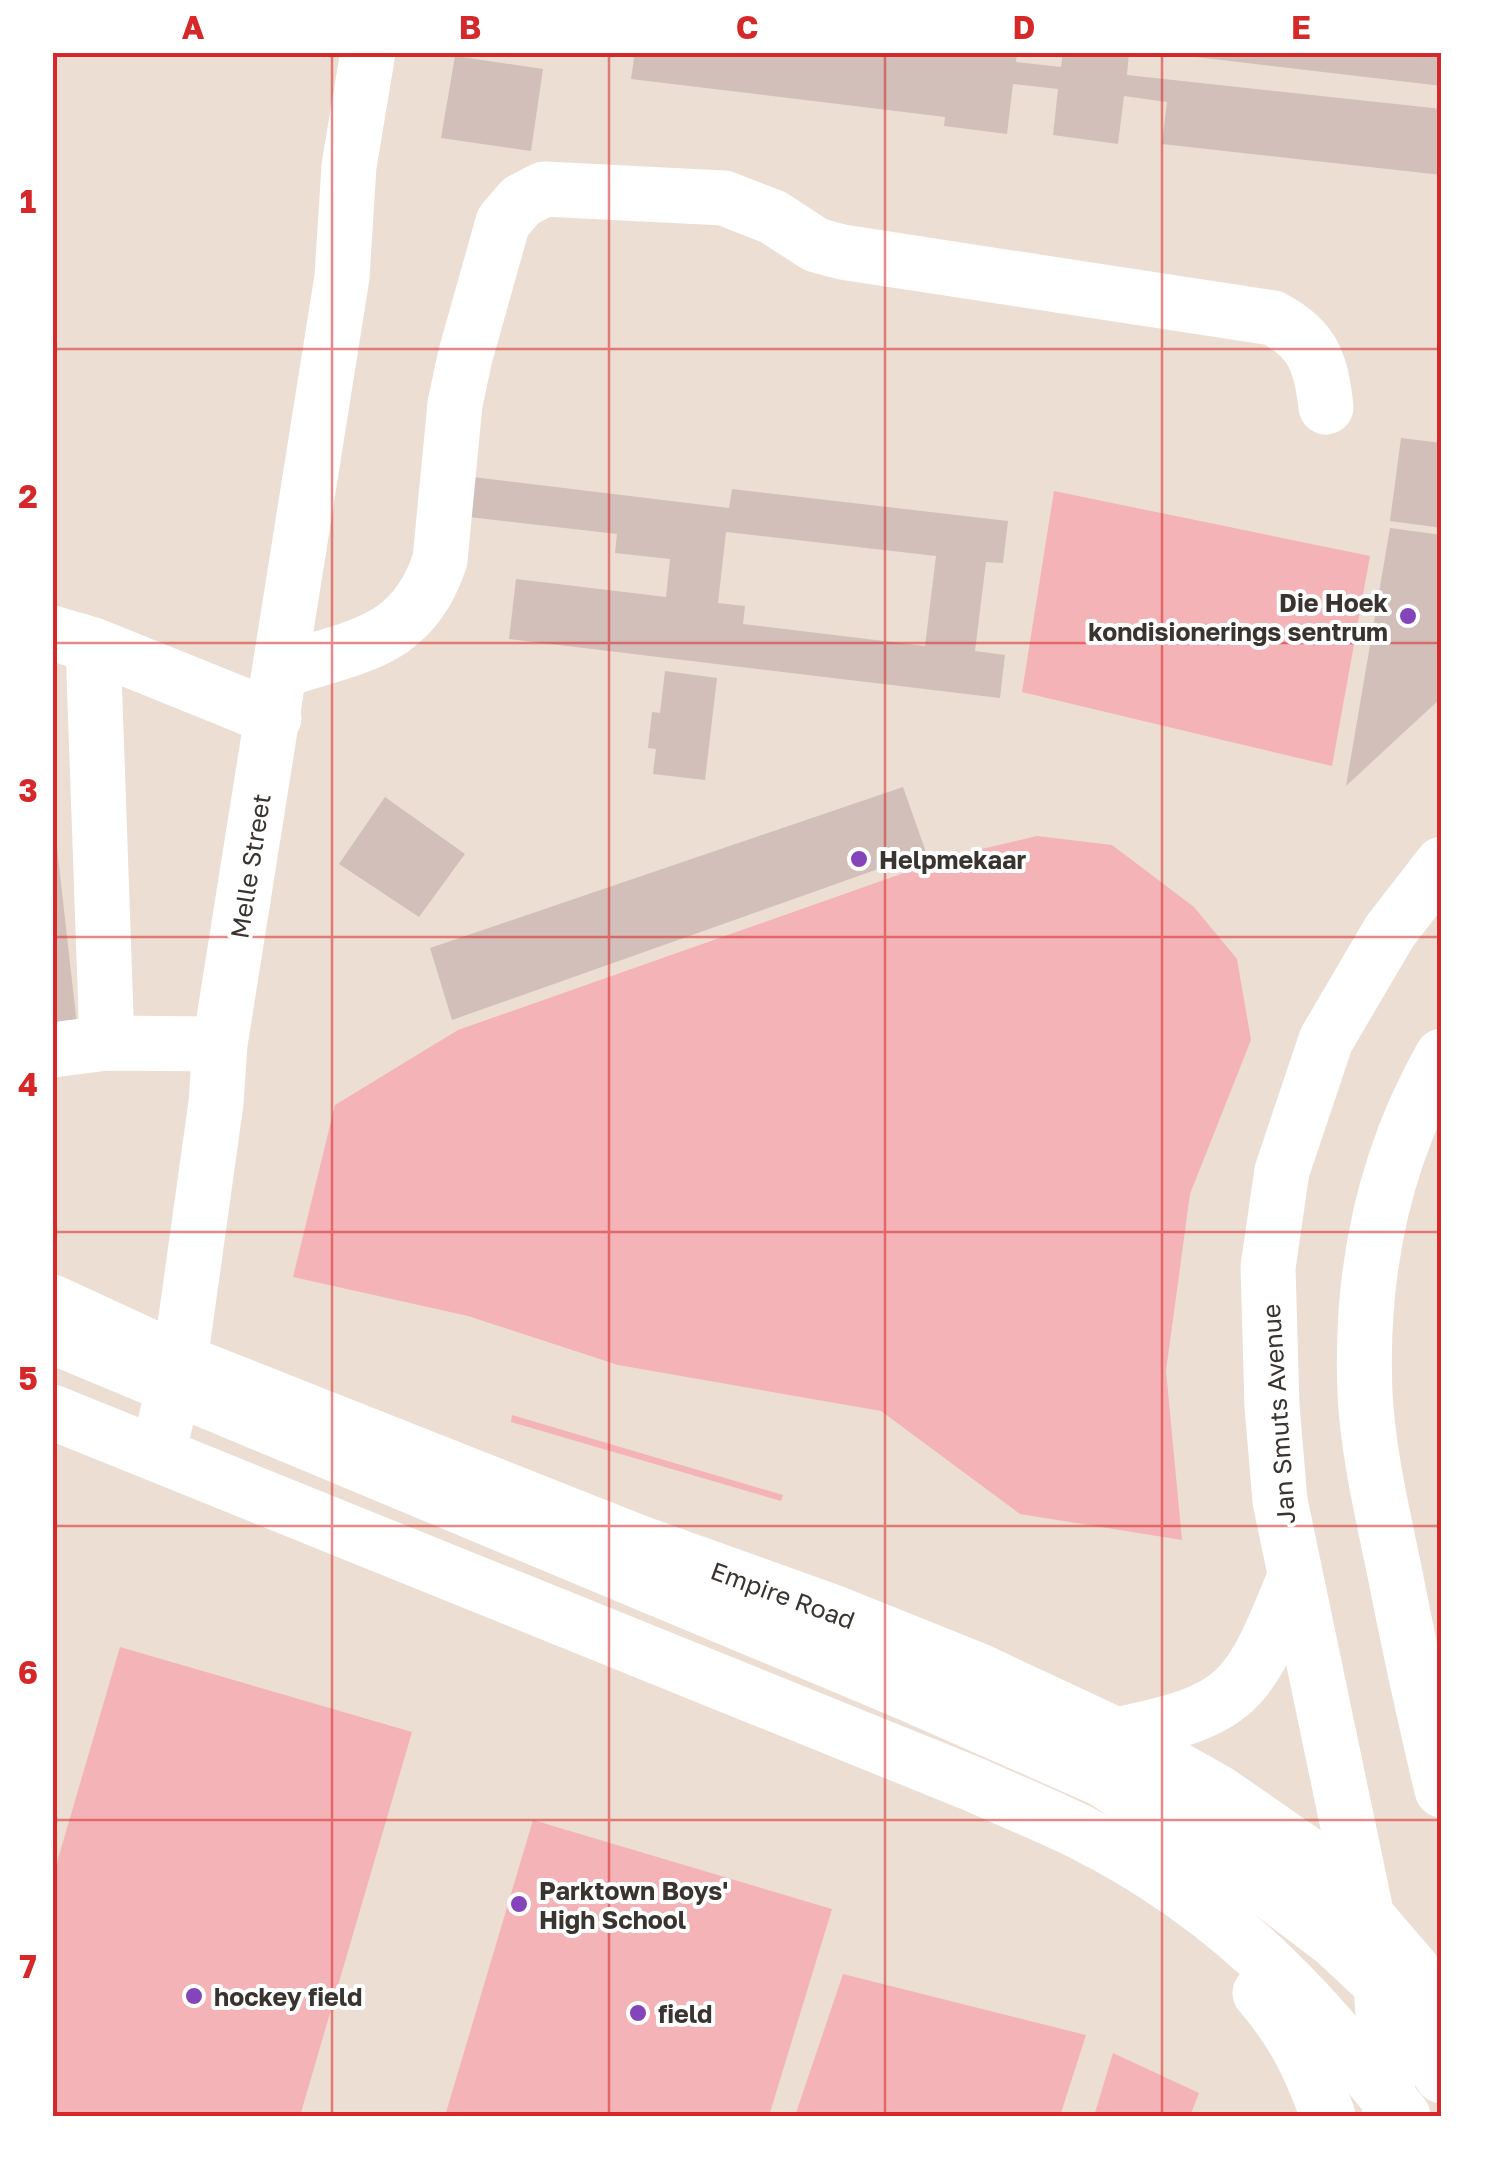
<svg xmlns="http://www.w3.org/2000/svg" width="1494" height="2169" font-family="'Golos Text',sans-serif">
	<rect width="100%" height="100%" fill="#ecded2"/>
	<!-- green -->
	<g fill="#f4b4b7">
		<polygon points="1054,491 1370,556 1332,766 1022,692"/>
		<polygon points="1037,836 1112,845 1194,907 1237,959 1251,1040 1190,1194 1166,1371 1182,1540 1020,1514 881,1411 618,1365 468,1316 293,1277 335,1105 458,1030 952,856"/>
		<polygon points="512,1415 783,1495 781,1501 511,1422"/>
		<polygon points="120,1647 412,1732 300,2116 53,2116 53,1876"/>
		<polygon points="533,1820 832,1909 769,2116 445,2116"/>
		<polygon points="843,1974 1086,2035 1060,2116 795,2116"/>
		<polygon points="1113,2053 1199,2093 1190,2116 1094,2116"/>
	</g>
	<!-- building -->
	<g fill="#d2bfb9" fill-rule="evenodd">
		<polygon points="635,52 1017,52 1016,62 1061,67 1063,52 1129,52 1127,75 1442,109 1442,175 1162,144 1167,102 1124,96 1118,144 1053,135 1058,89 1013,84 1007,134 944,126 945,117 631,79"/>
		<polygon points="1180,52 1442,52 1442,86 1180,55"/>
		<polygon points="455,56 543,69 531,151 441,138"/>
		<polygon points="1401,438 1442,443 1442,528 1390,521"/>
		<path d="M473 477 729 508 732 489 1008 521 1003 563 986 562 975 651 1005 655 1000 698 509 639 516 579 666 597 670 559 615 553 617 534 469 517ZM726 532 936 556 925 646 743 624 745 606 718 603Z"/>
		<polygon points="1390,528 1442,535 1442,697 1346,786"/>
		<polygon points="665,671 717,678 705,780 653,774 656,749 648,748 652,712 660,713"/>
		<polygon points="903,787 926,852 452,1020 430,948"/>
		<polygon points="385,797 465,854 419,917 339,864"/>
		<polygon points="52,830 55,830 78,1034 52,1037"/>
	</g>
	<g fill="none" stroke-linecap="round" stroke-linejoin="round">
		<!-- minor -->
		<g stroke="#fff" stroke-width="55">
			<polyline points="52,633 93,645 274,718"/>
			<polyline points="93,645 107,1043"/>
			<path d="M281 671C355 645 412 645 440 560L455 404 465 357 503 222 521 201 544 189 724 198 773 217 816 245 842 252 1273 318C1313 339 1321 362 1326 407"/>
			<polyline points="52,1050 107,1043 220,1044"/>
			<polyline points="52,1336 905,1692 1102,1779 1243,1871 1334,1940 1381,1984 1442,2076"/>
			<polyline points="158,1453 180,1361 216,1103 220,1044 342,277 349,166 368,52"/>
		</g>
		<!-- major -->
		<g stroke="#fff" stroke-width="55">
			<path d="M1442 1056C1383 1160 1360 1274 1365 1393 1368 1454 1383 1515 1395 1574 1409 1646 1425 1718 1442 1790"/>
			<polyline points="52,1302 180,1361 640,1543 835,1613 977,1670 1116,1735 1219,1793 1307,1854 1369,1919 1442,2004"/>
			<path d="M52 1412 975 1785C1010 1801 1045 1815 1080 1832 1151 1867 1222 1917 1278 1973 1324 2017 1362 2067 1403 2116"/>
			<path d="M1116 1735C1240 1710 1248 1693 1294 1579"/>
			<path d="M1260 1993C1294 2032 1311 2068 1328 2116"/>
			<polyline points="1389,2106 1381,1984 1280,1501 1272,1406 1268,1267 1282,1171 1326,1040 1390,931 1442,864"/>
		</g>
	</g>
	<!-- grid -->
	<path fill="none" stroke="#d62828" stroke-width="2.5" stroke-opacity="0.55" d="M332 52V2116M609 52V2116M885 52V2116M1162 52V2116M52 349H1442M52 643H1442M52 937H1442M52 1232H1442M52 1526H1442M52 1820H1442"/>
	<!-- markers -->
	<g fill="#8545ba" stroke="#fff" stroke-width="4">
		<circle cx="1408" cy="616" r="10"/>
		<circle cx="859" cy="859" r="10"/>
		<circle cx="519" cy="1904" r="10"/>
		<circle cx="194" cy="1996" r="10"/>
		<circle cx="638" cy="2013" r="10"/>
	</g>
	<g text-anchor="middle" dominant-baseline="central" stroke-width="8" stroke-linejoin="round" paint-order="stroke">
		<!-- poi labels -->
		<g font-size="25" font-weight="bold" fill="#39342f" stroke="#fff" text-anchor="start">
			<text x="1388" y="602" text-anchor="end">Die Hoek<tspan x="1388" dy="29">kondisionerings sentrum</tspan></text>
			<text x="879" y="859">Helpmekaar</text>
			<text x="539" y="1890">Parktown Boys'<tspan x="539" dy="29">High School</tspan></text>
			<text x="214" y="1996">hockey field</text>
			<text x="658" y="2013">field</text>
		</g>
		<!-- street labels -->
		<g font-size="25" fill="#39342f" stroke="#fff">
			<text transform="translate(250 866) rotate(-81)">Melle Street</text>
			<text transform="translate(1278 1414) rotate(-94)">Jan Smuts Avenue</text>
			<text transform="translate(783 1595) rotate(20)">Empire Road</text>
		</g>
	</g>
	<!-- border -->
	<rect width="1494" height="2169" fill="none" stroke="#ffffff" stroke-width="110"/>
	<rect x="55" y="55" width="1384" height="2059" fill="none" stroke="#d62828" stroke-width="4"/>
	<g font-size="32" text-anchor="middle" font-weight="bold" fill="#d62828">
		<text x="193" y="39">A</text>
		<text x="470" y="39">B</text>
		<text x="747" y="39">C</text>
		<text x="1024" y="39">D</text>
		<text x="1301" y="39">E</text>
		<text x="28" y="213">1</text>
		<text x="28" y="508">2</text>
		<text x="28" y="802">3</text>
		<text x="28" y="1096">4</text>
		<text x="28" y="1390">5</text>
		<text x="28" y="1684">6</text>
		<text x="28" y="1978">7</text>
	</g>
</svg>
